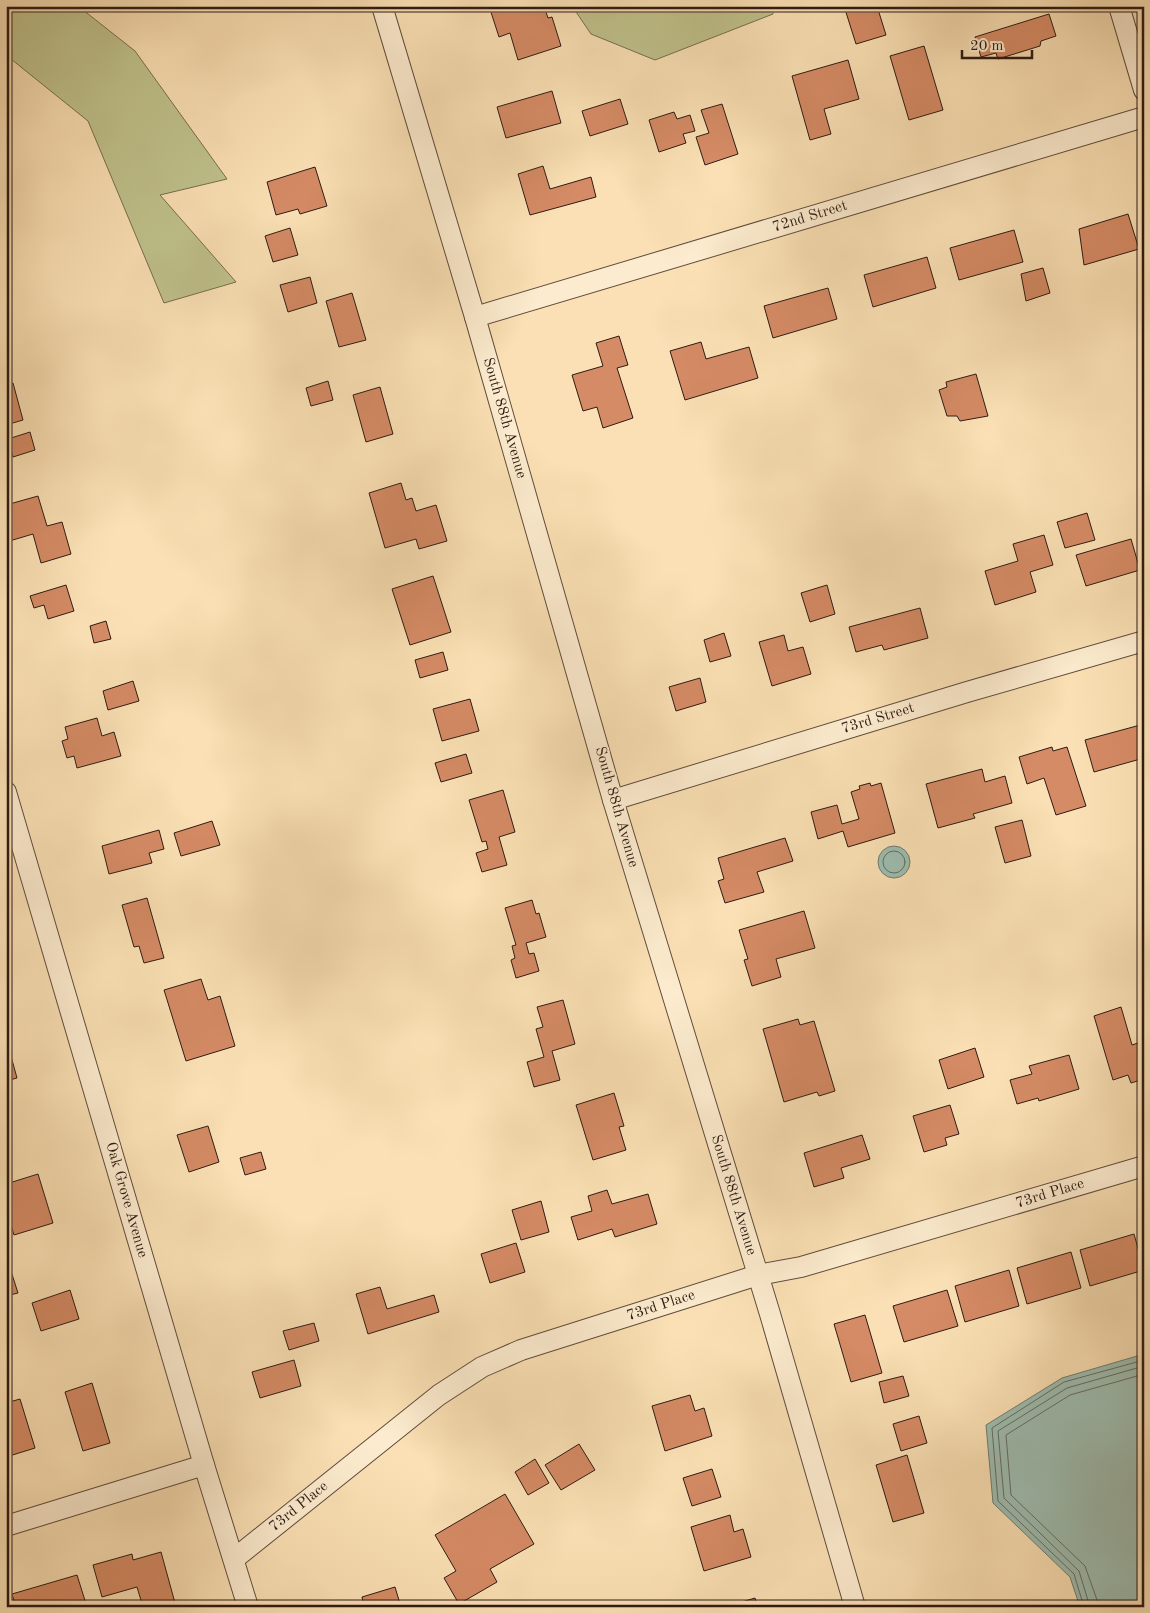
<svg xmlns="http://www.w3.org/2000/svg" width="1150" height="1613" font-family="'Old Standard TT',serif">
	<rect width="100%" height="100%" fill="#fae0b4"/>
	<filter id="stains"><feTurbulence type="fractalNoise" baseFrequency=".004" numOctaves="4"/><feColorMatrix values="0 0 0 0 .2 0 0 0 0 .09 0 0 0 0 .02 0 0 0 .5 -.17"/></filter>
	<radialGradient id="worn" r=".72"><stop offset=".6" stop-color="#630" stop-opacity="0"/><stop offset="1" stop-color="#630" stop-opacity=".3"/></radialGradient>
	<!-- green -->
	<g fill="#c0c28c" stroke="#776e50">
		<polygon points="6,6 78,6 135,51 227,179 160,195 236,282 164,303 88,121 6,55"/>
		<polygon points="572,6 772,6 773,14 655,60 591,34"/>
	</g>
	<!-- water -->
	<g fill="#9ebdb0" stroke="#717c72">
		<circle cx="894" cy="862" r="16"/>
		<polygon points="1144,1354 1144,1607 1080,1607 1070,1577 993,1503 986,1425 1062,1378"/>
	</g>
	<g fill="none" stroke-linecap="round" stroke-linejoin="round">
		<!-- shore -->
		<g stroke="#666c62" stroke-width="1">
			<circle cx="894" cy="862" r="11"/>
			<polyline points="1084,1607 1074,1574 998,1501 992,1428 1064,1382 1144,1360"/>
			<polyline points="1090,1607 1079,1571 1004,1498 998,1431 1067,1388 1144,1366"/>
			<polyline points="1098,1607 1097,1600 1085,1566 1011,1495 1006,1435 1070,1395 1144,1374"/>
		</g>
	</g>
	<!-- building -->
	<g fill="#d58b65" stroke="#2e1b14">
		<polygon points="489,6 544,6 548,18 552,17 561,46 518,60 510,33 499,37"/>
		<polygon points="844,6 877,6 886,35 856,44"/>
		<polygon points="1049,14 1056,36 1041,41 1040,46 998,59 996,53 981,57 975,37"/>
		<polygon points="924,46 943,110 909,120 890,56"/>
		<polygon points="848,60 859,99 824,109 831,134 810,140 792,76"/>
		<polygon points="552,91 561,123 506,138 497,107"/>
		<polygon points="620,99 628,124 590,136 582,111"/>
		<polygon points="722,104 738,154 705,165 696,137 709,133 701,110"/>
		<polygon points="674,112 677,119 690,115 695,131 683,134 686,143 659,152 649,120"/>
		<polygon points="543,166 550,189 591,177 596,197 530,215 518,174"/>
		<polygon points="315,167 327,206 300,214 298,209 276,215 267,182"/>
		<polygon points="1128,214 1139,249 1084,265 1079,229"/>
		<polygon points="290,228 298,255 273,262 265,236"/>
		<polygon points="1014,230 1023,262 959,280 950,248"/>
		<polygon points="927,257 936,288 873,307 864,275"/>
		<polygon points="1043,268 1050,293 1026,301 1021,274"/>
		<polygon points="310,277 317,303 288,312 280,285"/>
		<polygon points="828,288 837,319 773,338 764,306"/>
		<polygon points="352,293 366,340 339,347 326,301"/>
		<polygon points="619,336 628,365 617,368 633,418 603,428 597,407 583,411 572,375 603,366 596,343"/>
		<polygon points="701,342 706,359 749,347 758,378 685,400 670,351"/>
		<polygon points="976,374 988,416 960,421 957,416 947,416 939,390 947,387 946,382"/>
		<polygon points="328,381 333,400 311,406 306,388"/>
		<polygon points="13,383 23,420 6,425 6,385"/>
		<polygon points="380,387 393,434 366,442 353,395"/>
		<polygon points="30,432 35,450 13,457 8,439"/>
		<polygon points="401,483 406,500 412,498 416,511 436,505 447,541 419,549 416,539 385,548 369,493"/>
		<polygon points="38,496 47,526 62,522 71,554 41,563 33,534 6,542 6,505"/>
		<polygon points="1087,513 1095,540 1065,548 1057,522"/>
		<polygon points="1044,535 1053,565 1030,572 1036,592 995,605 985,571 1018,561 1013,544"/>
		<polygon points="1131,539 1140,570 1086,586 1076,555"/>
		<polygon points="433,576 451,632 410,645 392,589"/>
		<polygon points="66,585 74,611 48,619 44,605 34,608 30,596"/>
		<polygon points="827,585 835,614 810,622 801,593"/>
		<polygon points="920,608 928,638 884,650 882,645 856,652 849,627"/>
		<polygon points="106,621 111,639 94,643 90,626"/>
		<polygon points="724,633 731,656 710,662 704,640"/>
		<polygon points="784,635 788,651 803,647 811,674 772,686 759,642"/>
		<polygon points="443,652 448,670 420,678 415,660"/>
		<polygon points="700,678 706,702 676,711 669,687"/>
		<polygon points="133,681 139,701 108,710 103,691"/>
		<polygon points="470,699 479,731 442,741 433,709"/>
		<polygon points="97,718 102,736 114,732 121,756 77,768 74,756 67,758 62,741 68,739 65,727"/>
		<polygon points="1144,724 1144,758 1094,772 1085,740"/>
		<polygon points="1052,747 1053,751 1067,747 1086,806 1056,815 1044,778 1027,784 1019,757"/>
		<polygon points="466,754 472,773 441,782 435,763"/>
		<polygon points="982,769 985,782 1005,776 1012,803 973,814 975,818 938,828 926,784"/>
		<polygon points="870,783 871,786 881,783 895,833 848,847 843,831 818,839 811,812 837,805 842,824 859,819 851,792 860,789 859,786"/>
		<polygon points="503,790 515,832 499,837 507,865 482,872 476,853 488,849 486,841 482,842 469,800"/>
		<polygon points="1022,820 1031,856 1005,863 995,827"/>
		<polygon points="212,821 220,845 181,856 174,833"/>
		<polygon points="159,830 164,849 149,853 152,863 109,874 102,846"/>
		<polygon points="785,838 793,861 757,872 764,892 725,903 718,881 724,879 718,858"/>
		<polygon points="147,898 164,958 144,963 139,946 134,947 122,905"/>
		<polygon points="532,900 536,914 539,913 546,937 526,943 529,954 534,953 539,971 516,978 511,960 515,958 512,946 516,945 505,908"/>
		<polygon points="804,911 815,948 776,959 781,977 752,986 744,960 748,959 739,930"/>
		<polygon points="201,979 208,1000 220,996 235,1046 186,1061 164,990"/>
		<polygon points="563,1000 575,1044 552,1051 560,1080 534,1087 527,1062 544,1057 536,1029 543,1027 537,1007"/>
		<polygon points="1121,1007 1132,1045 1144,1041 1144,1079 1131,1083 1128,1075 1113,1080 1094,1016"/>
		<polygon points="798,1019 800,1025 814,1021 835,1091 819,1096 817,1092 784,1102 763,1029"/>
		<polygon points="975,1048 984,1077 948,1089 939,1060"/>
		<polygon points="6,1049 9,1049 17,1078 6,1081"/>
		<polygon points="1069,1055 1079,1089 1039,1101 1038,1098 1017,1104 1010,1080 1032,1074 1029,1066"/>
		<polygon points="614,1093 624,1126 619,1127 626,1150 593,1160 576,1105"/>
		<polygon points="950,1105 959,1134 945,1138 947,1145 924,1152 913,1116"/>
		<polygon points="208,1126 219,1162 189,1172 177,1135"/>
		<polygon points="862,1135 870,1159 841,1168 844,1178 814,1187 804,1153"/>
		<polygon points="261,1152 266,1169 245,1175 240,1158"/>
		<polygon points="38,1174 53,1223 14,1235 6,1209 6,1184"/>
		<polygon points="607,1190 612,1204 648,1194 657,1224 615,1237 612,1229 578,1240 571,1217 592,1211 588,1196"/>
		<polygon points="541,1201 549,1232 521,1240 512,1210"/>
		<polygon points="1134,1234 1144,1270 1090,1286 1080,1250"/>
		<polygon points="516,1243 525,1272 490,1283 481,1254"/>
		<polygon points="1071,1252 1081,1288 1027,1304 1017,1268"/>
		<polygon points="10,1268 18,1293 6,1296 6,1269"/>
		<polygon points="1009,1270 1019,1306 965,1322 955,1286"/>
		<polygon points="380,1287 387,1309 434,1295 439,1312 368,1334 356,1294"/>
		<polygon points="70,1290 79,1319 41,1331 32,1303"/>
		<polygon points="947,1290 958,1326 904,1342 893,1306"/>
		<polygon points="865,1315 882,1373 851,1382 834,1324"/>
		<polygon points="314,1323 319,1341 289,1350 283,1331"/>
		<polygon points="294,1360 301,1386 260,1398 252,1372"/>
		<polygon points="903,1376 909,1396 884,1403 879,1382"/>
		<polygon points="92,1383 110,1443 83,1451 65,1392"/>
		<polygon points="690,1395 695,1411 704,1408 712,1436 665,1451 652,1406"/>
		<polygon points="20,1399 35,1448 6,1457 6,1403"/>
		<polygon points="919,1416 927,1443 901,1451 893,1424"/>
		<polygon points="579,1444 595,1470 561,1490 545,1465"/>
		<polygon points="907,1455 924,1513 893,1522 876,1465"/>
		<polygon points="535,1459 549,1483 528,1495 515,1472"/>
		<polygon points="712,1469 721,1497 692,1506 683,1478"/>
		<polygon points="505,1494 534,1544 490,1569 497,1582 459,1604 444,1578 456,1571 435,1535"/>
		<polygon points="730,1515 734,1532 743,1529 751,1557 704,1571 691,1527"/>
		<polygon points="161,1552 175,1603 164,1607 143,1607 137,1587 102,1597 93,1565 132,1554 133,1560"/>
		<polygon points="77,1575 87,1607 16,1607 12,1594"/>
		<polygon points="395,1587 401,1607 364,1607 362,1597"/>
		<polygon points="755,1598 758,1607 725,1607"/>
	</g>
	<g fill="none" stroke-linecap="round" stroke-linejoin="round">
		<defs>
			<g id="street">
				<polyline points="382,6 475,317 613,800 770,1314 855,1607"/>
				<polyline points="1119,6 1144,90"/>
				<polyline points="475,317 1144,117"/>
				<polyline points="6,792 204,1465 248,1607"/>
				<polyline points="613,800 967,692 1144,641"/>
				<polyline points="6,1526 204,1465"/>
				<polyline points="234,1559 439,1395 482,1367 521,1350 758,1275 801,1267 1144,1166"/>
			</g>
		</defs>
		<!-- street casing -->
		<use href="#street" stroke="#614c3c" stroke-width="22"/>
		<!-- street -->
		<use href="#street" stroke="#fcebce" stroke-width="20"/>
	</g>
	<g text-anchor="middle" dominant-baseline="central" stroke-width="4" stroke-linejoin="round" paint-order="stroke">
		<!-- street labels -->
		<g font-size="15" fill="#2e1b14" stroke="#fcebce">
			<text transform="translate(810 217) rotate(-17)">72nd Street</text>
			<text transform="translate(504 418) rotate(74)">South 88th Avenue</text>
			<text transform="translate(878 719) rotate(-17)">73rd Street</text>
			<text transform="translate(616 807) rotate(74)">South 88th Avenue</text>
			<text transform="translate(1050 1194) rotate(-17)">73rd Place</text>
			<text transform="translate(733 1195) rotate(73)">South 88th Avenue</text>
			<text transform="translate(126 1200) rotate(74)">Oak Grove Avenue</text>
			<text transform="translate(661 1306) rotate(-18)">73rd Place</text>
			<text transform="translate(299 1507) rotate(-39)">73rd Place</text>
		</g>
	</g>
	<!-- margin -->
	<rect width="1150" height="1613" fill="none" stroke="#fae0b4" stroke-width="25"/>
	<rect x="8" y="8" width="1135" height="1598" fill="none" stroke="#2e1b14" stroke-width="2.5"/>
	<rect x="12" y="12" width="1125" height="1588" fill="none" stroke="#2e1b14"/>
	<!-- scale -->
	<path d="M962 50v8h70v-8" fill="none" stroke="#2e1b14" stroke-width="2.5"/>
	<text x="970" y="50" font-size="15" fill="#2e1b14" stroke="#fcebce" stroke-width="4" paint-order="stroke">20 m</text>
	<rect width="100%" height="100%" filter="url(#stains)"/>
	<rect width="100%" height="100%" fill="url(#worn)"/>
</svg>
